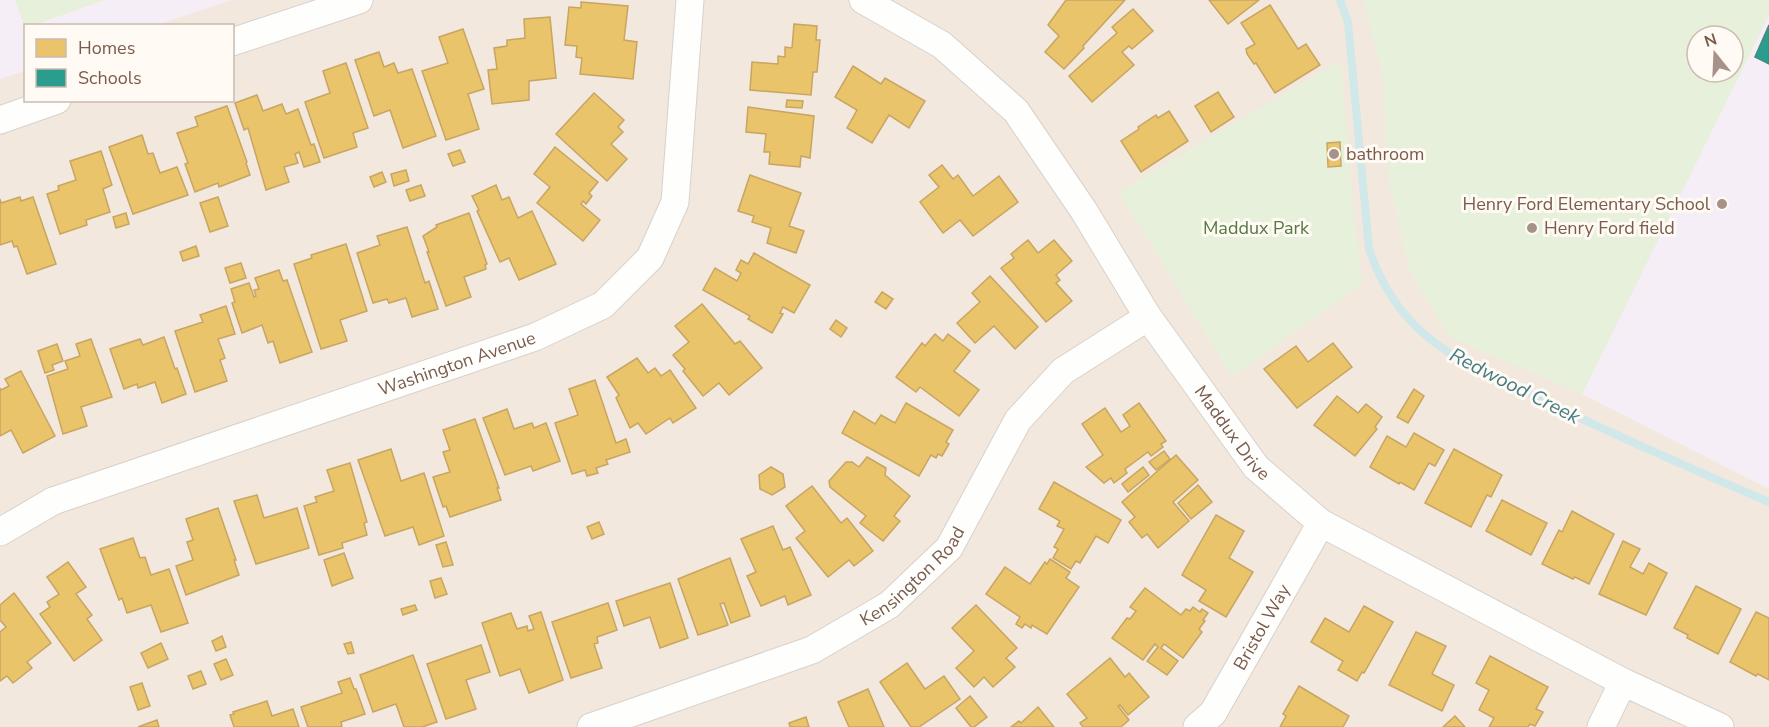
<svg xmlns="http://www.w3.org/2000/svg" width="1769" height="727" font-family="'Nunito Sans',sans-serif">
	<rect width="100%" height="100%" fill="#f9f5f0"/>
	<!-- residential -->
	<path fill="#f2e8de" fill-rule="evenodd" d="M0 0H1769V727H0ZM26 26H232V100H26ZM1697 36H1733V72H1697Z"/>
	<!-- education -->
	<g fill="#f6eef6">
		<polygon points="0,0 232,0 157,25 26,26 25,71 0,79"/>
		<polygon points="1769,15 1769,489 1582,394"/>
	</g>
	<!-- green -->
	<g fill="#e7f0db" fill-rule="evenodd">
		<polygon points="15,0 105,0 34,25 26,26 25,29"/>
		<path d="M1363 0H1769V15L1582 394 1450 337 1410 273 1389 182 1382 71ZM1697 36H1733V72H1697Z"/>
		<polygon points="1341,63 1353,206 1362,284 1232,377 1119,192 1329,67"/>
	</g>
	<!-- homes -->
	<g fill="#e9c46a" stroke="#c8a561" stroke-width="1.5">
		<polygon points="1066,0 1125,0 1083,46 1084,48 1064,69 1045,52 1059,36 1048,25"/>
		<polygon points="1209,0 1259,0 1228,24"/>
		<polygon points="581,2 628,6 624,40 637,42 633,79 580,74 582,58 576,57 577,46 565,45 569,7 581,8"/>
		<polygon points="1270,5 1298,49 1306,44 1320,65 1275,93 1256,63 1254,64 1247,54 1246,49 1255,44 1241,23"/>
		<polygon points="1133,9 1153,31 1132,49 1129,46 1122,52 1134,65 1092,102 1069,76 1117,33 1112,27"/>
		<polygon points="550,17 556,78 529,81 529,100 492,104 488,70 497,69 494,48 507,46 507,40 525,38 524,19"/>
		<polygon points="794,24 817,26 816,40 820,40 817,72 813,72 811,95 750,90 752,62 778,64 778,56 785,57 785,47 792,48"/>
		<polygon points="463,29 484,89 468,94 479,129 446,140 422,71 448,63 439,37"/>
		<polygon points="379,52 384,67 394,63 398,73 412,69 436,136 403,148 390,110 374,116 355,60"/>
		<polygon points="346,63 368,128 353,133 357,147 324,158 305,102 330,93 323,71"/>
		<polygon points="853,66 881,84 885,78 925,101 909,128 889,115 872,143 847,128 857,110 835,97"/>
		<polygon points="1218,92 1234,117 1211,132 1195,106"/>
		<polygon points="594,93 624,120 618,127 623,132 611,144 627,159 607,181 556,134"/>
		<polygon points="257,95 263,111 282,104 286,114 298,109 311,145 314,144 320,162 304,167 299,152 295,154 298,163 284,167 289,182 266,190 248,128 244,130 235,103"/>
		<polygon points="787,100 803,101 802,108 786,107"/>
		<polygon points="227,106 247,162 246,163 250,175 219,187 218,183 195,192 185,164 188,163 177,133 198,126 195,117"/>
		<polygon points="748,107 814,116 810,158 801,156 800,167 769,164 770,152 764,152 766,134 746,132"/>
		<polygon points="1169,111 1188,141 1141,172 1121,141 1139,129 1138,127 1156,115 1158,118"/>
		<polygon points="142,135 148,154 153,153 160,173 177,167 188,195 133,214 109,147"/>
		<polygon points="1340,142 1341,166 1328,167 1327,143"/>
		<polygon points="555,147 598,182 589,193 592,196 586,204 583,201 581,204 600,220 583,241 537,203 550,187 534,174"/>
		<polygon points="460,150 465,162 453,166 448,154"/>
		<polygon points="101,151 112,185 103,189 110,212 86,220 87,225 60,234 47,194 59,190 58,186 76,180 70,161"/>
		<polygon points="942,165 953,179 958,175 973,196 999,176 1018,202 973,236 960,220 943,233 920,202 939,187 929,175"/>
		<polygon points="406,170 409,181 394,186 391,174"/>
		<polygon points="382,172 386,182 374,187 370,177"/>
		<polygon points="750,175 801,193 789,226 804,231 796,253 767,243 771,228 752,222 754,216 738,211"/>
		<polygon points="421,185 425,196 410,201 406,190"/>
		<polygon points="496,185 502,200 509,197 518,218 532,211 556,264 519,280 509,258 500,262 477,211 479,210 472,196"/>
		<polygon points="20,197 21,201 33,197 56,264 27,274 17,246 14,247 12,241 0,245 0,199 1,203"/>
		<polygon points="218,197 228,226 210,232 200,203"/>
		<polygon points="126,213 129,224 116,228 113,217"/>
		<polygon points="469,213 487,264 485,265 486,269 464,277 471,297 446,306 427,252 429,252 423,236 437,227 436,225"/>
		<polygon points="407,227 425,283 429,281 438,309 412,317 406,298 389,303 387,299 373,303 357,253 380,245 377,236"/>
		<polygon points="1028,240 1038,253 1054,240 1072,261 1056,275 1060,280 1056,283 1072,301 1046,322 1001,268 1014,258 1011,254"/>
		<polygon points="346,244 367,311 340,320 347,341 321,349 294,264 312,258 311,255"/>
		<polygon points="196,246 199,256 183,261 180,252"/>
		<polygon points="754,253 810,285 794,313 783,307 780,313 783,314 772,333 748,319 750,316 703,290 715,268 737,281 741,273 736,270 741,260 748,264"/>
		<polygon points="241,263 246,278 230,283 225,268"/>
		<polygon points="279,270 283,281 287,280 312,352 280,363 273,341 268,343 262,325 242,333 232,303 235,302 231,289 249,283 254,297 256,296 254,290 259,289 255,278"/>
		<polygon points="990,276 1038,327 1015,349 994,326 975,343 957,323 980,302 972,293"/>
		<polygon points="882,292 893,299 886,309 875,302"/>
		<polygon points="702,304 735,344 740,341 762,368 729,395 719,383 703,396 683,371 685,369 673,355 689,342 675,326"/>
		<polygon points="226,306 235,334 218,339 225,358 220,360 227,381 195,392 175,331 203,322 200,315"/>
		<polygon points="836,320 847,328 841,337 830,329"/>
		<polygon points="935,334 943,341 948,334 970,351 954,371 979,390 959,416 920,387 916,392 896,377 922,343 925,346"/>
		<polygon points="164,337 175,369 177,368 186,394 162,403 155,382 138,388 137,384 124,389 110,349 140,339 143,345"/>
		<polygon points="91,339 112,397 81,407 87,426 63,434 47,376 68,369 65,361 80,356 76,344"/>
		<polygon points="1333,343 1352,367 1297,408 1264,369 1296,346 1308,362"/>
		<polygon points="57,344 63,361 52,365 54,370 45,373 38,351"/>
		<polygon points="637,358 648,373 655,368 661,376 670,370 696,408 673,423 670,418 646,434 638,423 630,428 616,398 619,395 607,377"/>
		<polygon points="21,371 55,436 23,453 11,430 0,436 0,388 1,390 9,386 5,379"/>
		<polygon points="595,380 616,443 626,439 630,452 606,460 608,464 596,468 598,473 587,476 585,470 572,474 555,423 578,415 569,389"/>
		<polygon points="1414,389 1424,396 1408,423 1397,417"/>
		<polygon points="1337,396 1358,413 1366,404 1382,417 1375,427 1377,429 1355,456 1314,425"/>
		<polygon points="906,403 953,430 946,442 949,444 942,456 938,454 936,458 931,455 919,476 842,433 854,411 875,424 881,415 895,423"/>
		<polygon points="1139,403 1166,441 1161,444 1163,447 1151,456 1148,452 1125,469 1127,473 1114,483 1111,478 1104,483 1086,467 1103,455 1082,424 1105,408 1121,432 1130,426 1123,415"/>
		<polygon points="507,409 514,429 532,423 534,428 546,423 560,461 533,471 531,466 505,475 483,418"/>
		<polygon points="475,419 499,488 497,488 501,500 450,517 446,506 443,507 433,477 450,472 443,452 450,450 443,430"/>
		<polygon points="1414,433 1444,450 1435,466 1429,463 1414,490 1400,482 1399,484 1370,467 1387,436 1406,447"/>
		<polygon points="391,449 401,481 424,473 444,536 419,545 413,527 385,536 358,460"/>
		<polygon points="1454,449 1502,475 1491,497 1487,495 1471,527 1425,503"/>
		<polygon points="1164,451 1170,459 1156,470 1149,462"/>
		<polygon points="1176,455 1198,480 1173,502 1189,521 1158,548 1147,534 1142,538 1129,522 1135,517 1122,502"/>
		<polygon points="867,457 886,468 885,475 910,496 894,516 900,521 883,541 860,523 866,516 830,487 829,481 846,462 852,462 859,467"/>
		<polygon points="350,463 367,522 364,523 367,535 342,543 343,548 319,555 304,506 317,502 315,497 334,491 327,470"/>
		<polygon points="771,467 783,474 785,487 772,495 760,489 759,475"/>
		<polygon points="1143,467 1149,475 1128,492 1122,484"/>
		<polygon points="1054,482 1121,520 1108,543 1096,536 1080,563 1076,561 1071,569 1053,558 1058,549 1054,547 1064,529 1057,526 1060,521 1039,509"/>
		<polygon points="1198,485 1212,502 1191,519 1178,503"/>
		<polygon points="812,486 841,523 847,518 873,551 854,566 849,560 828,577 796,538 805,531 786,506"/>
		<polygon points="257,495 264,518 297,508 309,548 256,564 234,501"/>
		<polygon points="1502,500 1547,523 1531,555 1486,531"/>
		<polygon points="218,508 236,560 234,560 239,575 186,595 176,566 193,560 187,542 193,540 186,519"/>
		<polygon points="1572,511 1614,534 1589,584 1575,577 1573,579 1542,564 1559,530 1562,532"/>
		<polygon points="1216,515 1244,531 1229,558 1253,572 1226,617 1199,601 1206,590 1182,575"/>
		<polygon points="599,522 604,534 592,539 587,527"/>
		<polygon points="773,526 783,550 790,547 811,595 788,605 785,596 761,606 747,576 756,572 741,539"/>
		<polygon points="133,538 140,558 145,557 151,575 169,569 188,623 161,632 151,605 127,613 122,598 119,600 100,549"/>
		<polygon points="1623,541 1640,549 1630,567 1643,574 1649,563 1667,573 1646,615 1599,594"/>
		<polygon points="446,542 453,565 443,567 436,545"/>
		<polygon points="344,553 353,578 332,586 324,560"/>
		<polygon points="730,558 750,616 731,623 724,603 720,604 728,625 698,635 678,579"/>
		<polygon points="1050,559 1070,572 1066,578 1079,587 1047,634 1032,625 1031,628 1025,624 1022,628 1016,624 1020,617 986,594 1005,567 1030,584 1045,562 1047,564"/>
		<polygon points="68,562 86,587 76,594 92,615 87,619 102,640 74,661 40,614 50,607 47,602 59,594 47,577"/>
		<polygon points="441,578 447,594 435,598 430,581"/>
		<polygon points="670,583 688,638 660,648 650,617 624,626 616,601"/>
		<polygon points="1696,586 1741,609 1718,654 1687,638 1688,635 1674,628"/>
		<polygon points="1145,588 1181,615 1186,609 1190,611 1193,607 1200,612 1202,609 1208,613 1203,620 1205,621 1199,629 1202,632 1183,658 1164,644 1161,648 1178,661 1167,675 1147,661 1158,647 1155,644 1143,660 1112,638 1127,618 1130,619 1136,611 1130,607"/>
		<polygon points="14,593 51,643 27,662 32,668 13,683 7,676 0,681 0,632 6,627 0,620 0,605"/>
		<polygon points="608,603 617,630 597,637 598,643 594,644 602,668 571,678 552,622"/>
		<polygon points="415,605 417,610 403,615 401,609"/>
		<polygon points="976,605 1017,648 1006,658 1015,667 993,687 984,677 974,687 956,668 974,651 952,628"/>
		<polygon points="1364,606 1393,622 1364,673 1362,672 1357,681 1338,670 1343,661 1311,642 1325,618 1349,632"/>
		<polygon points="541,612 563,680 529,693 520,669 500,676 482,623 511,613 517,629 527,626 528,631 534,629 529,616"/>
		<polygon points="1756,612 1769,618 1769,680 1758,674 1756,676 1730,662"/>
		<polygon points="1416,632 1446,646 1432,674 1454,685 1442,711 1389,685"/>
		<polygon points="222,636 226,647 216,651 212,641"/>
		<polygon points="351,642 354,653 348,654 344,644"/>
		<polygon points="161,643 168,659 148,668 141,653"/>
		<polygon points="481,645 490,672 466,680 476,709 446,719 427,664"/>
		<polygon points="413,655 437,722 422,727 404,727 396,704 373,712 360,675"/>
		<polygon points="1490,656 1548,687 1536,709 1543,712 1535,726 1530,724 1528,727 1489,727 1494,718 1479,710 1489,690 1476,683"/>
		<polygon points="1110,658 1125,677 1129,673 1149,697 1128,715 1120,705 1118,706 1129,720 1121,727 1083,727 1080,723 1087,718 1067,694"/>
		<polygon points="226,659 233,675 221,680 214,664"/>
		<polygon points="907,663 925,689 944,676 960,699 919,727 911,727 880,682"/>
		<polygon points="201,671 206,684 193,689 188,676"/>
		<polygon points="350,678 354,689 356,689 365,714 341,722 342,727 308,727 301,707 342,693 338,682"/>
		<polygon points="142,683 150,706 138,710 130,687"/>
		<polygon points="1299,686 1349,716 1343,727 1280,727 1286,716 1283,714"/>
		<polygon points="868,689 884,727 849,727 838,702"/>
		<polygon points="970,696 987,717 974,727 971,727 956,708"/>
		<polygon points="267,701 272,716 293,709 299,727 234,727 230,715 234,714 233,712"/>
		<polygon points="1038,707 1054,727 1011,727 1019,721 1021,723"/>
		<polygon points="1455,716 1465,727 1443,727"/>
		<polygon points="806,717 809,727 790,727 789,723"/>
		<polygon points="157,720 159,727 138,727"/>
	</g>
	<!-- schools -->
	<polygon fill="#2a9d8f" stroke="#428a7b" stroke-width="1.5" points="1769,25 1769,64 1755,57"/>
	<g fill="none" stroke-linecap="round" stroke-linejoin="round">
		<!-- stream -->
		<path stroke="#d0e8ea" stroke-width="8" d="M1340 0 1348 22 1369 249C1380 282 1396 309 1422 332 1450 358 1487 372 1520 389 1602 430 1685 466 1769 502"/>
		<defs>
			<g id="street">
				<path id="s1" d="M863 0 942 45 1016 111 1084 211 1148 317 1256 467 1321 523 1623 682 1720 727"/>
				<polyline points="232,42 359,0"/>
				<polyline points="0,120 57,100"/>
				<path id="s2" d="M0 532 53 501 535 337 603 305 650 258 675 202 690 0"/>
				<path id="s3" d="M591 727 812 650 889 605 949 548 1018 420 1063 371 1148 317"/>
				<path id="s4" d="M1197 727 1213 713 1321 523"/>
				<polyline points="1601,727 1623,682"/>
			</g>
		</defs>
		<!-- street casing -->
		<use href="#street" stroke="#d7d1cb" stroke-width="29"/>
		<!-- street -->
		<use href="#street" stroke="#fefefd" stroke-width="27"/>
	</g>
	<!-- markers -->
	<g fill="#a69286" stroke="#fffaf3" stroke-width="2">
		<circle cx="1334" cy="154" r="6"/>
		<circle cx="1722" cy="204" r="6"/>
		<circle cx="1532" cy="228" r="6"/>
	</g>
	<g text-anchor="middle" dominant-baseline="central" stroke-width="6" stroke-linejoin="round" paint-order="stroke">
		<!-- poi labels -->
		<g font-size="18" fill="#7a5c4d" stroke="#fffaf3" text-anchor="start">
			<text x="1346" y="154">bathroom</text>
			<text x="1710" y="204" text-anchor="end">Henry Ford Elementary School</text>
			<text x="1544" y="228">Henry Ford field</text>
		</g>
		<!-- park labels -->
		<g font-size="18" fill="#537a41" stroke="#fffaf3">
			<text x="1256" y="228">Maddux Park</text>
		</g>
		<!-- street labels -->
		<g font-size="18" fill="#7a5c4d" stroke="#fffaf3">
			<text stroke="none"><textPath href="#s2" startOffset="488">Washington Avenue</textPath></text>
			<text stroke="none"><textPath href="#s1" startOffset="578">Maddux Drive</textPath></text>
			<text stroke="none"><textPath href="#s3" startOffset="360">Kensington Road</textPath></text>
			<text stroke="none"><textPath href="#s4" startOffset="120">Bristol Way</textPath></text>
		</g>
		<!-- water labels -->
		<g font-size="20" font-style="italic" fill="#437c86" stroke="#fffaf3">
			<text transform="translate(1515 386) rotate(27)">Redwood Creek</text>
		</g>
	</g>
	<!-- legend -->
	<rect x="24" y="24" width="210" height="78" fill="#fffaf3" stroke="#cabbb1" stroke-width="1.5"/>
	<rect x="36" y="39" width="30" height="18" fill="#e9c46a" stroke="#cabbb1" stroke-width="1.5"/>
	<text x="78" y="54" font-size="18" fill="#7a5c4d">Homes</text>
	<rect x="36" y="69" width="30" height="18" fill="#2a9d8f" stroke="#cabbb1" stroke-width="1.5"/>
	<text x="78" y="84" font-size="18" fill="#7a5c4d">Schools</text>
	<!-- north arrow -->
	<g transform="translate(1715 54) rotate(342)"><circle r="28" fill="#fffaf3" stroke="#cabbb1" stroke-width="1.5"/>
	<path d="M0-4.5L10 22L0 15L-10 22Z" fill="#a69286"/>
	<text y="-9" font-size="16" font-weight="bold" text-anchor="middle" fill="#7a5c4d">N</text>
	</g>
</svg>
